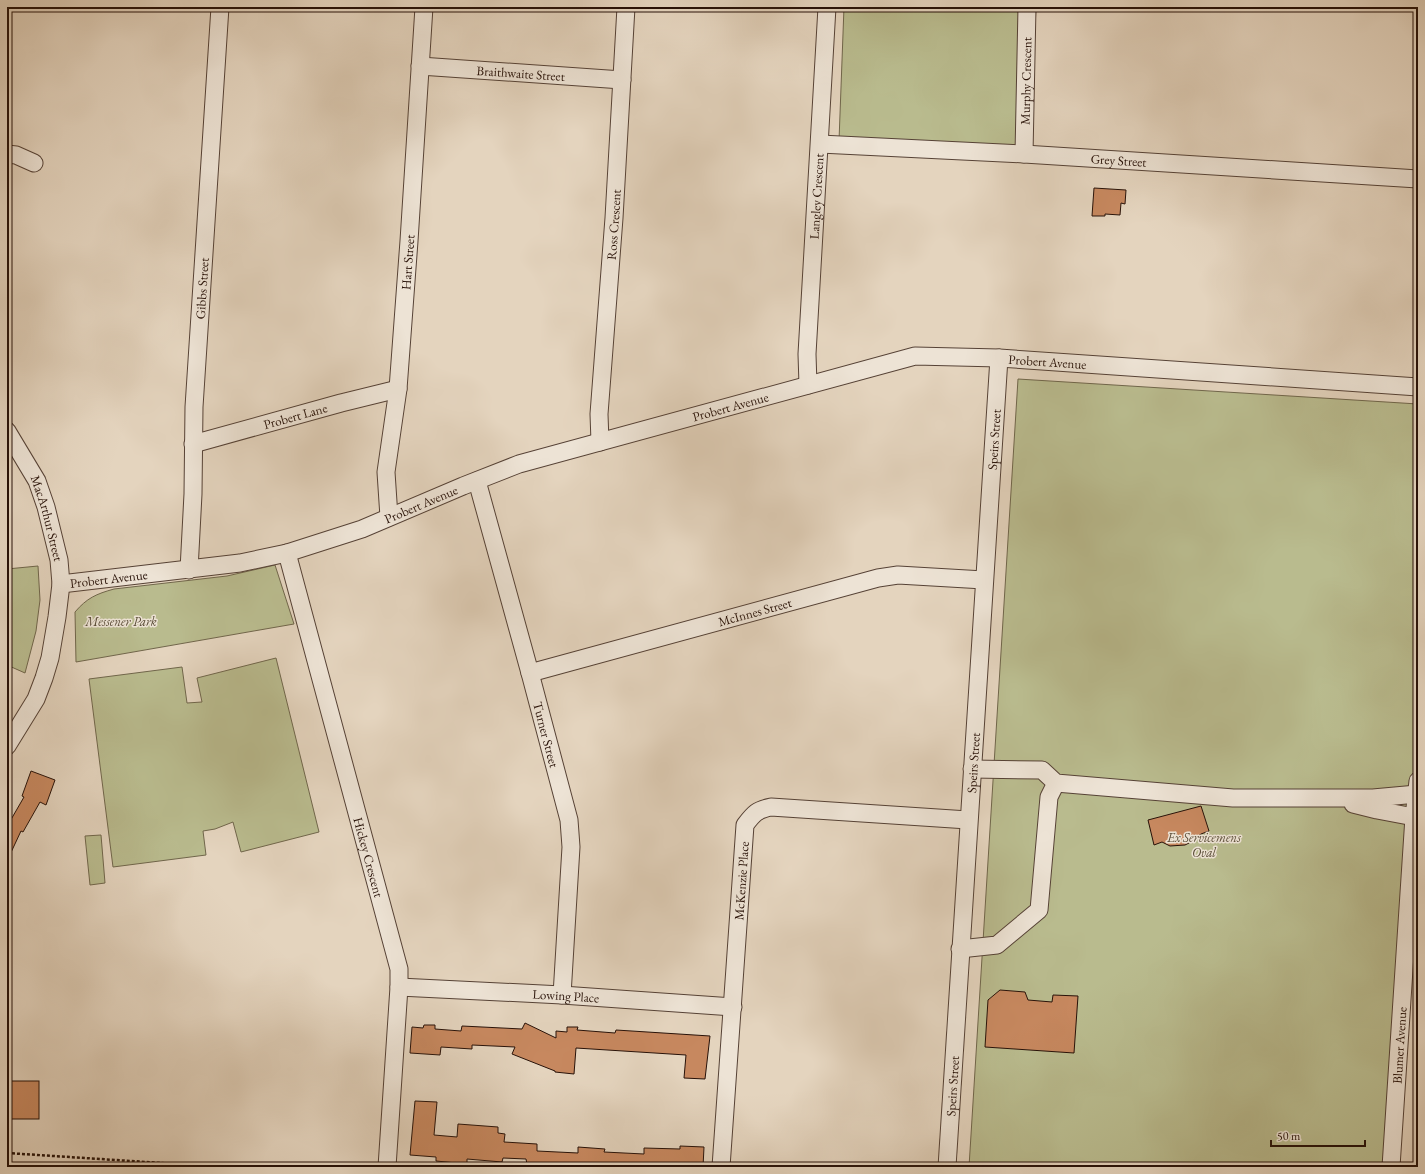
<svg xmlns="http://www.w3.org/2000/svg" width="1425" height="1174" font-family="'EB Garamond',serif">
	<rect width="100%" height="100%" fill="#e4d4be"/>
	<filter id="stains"><feTurbulence type="fractalNoise" baseFrequency=".005" numOctaves="4"/><feColorMatrix values="0 0 0 0 .2 0 0 0 0 .09 0 0 0 0 .02 0 0 0 .5 -.17"/></filter>
	<radialGradient id="worn" r=".72"><stop offset=".6" stop-color="#630" stop-opacity="0"/><stop offset="1" stop-color="#630" stop-opacity=".3"/></radialGradient>
	<!-- green -->
	<g fill="#b9bb8e" stroke="#70664b">
		<polygon points="844,7 1036,7 1029,155 839,141"/>
		<polygon points="1018,379 1418,404 1418,852 1389,1167 969,1167"/>
		<path d="M275 565 294 624 76 662 75 612C87 598 96 594 114 589L227 576Z"/>
		<polygon points="38,566 40,600 36,631 25,673 7,665 7,569"/>
		<polygon points="276,658 319,832 241,852 233,822 215,829 203,831 206,855 113,867 89,679 182,667 187,703 202,702 197,678"/>
		<polygon points="101,835 105,883 90,885 85,836"/>
	</g>
	<!-- building -->
	<g fill="#c7885f" stroke="#271108">
		<polygon points="1094,188 1126,190 1125,204 1121,203 1120,215 1105,214 1105,216 1092,216"/>
		<polygon points="31,771 55,780 46,805 40,802 23,832 21,831 7,861 7,823 9,823 24,797 22,796"/>
		<polygon points="1201,806 1209,831 1201,834 1191,842 1185,845 1170,846 1162,842 1154,845 1148,820"/>
		<polygon points="1000,990 1025,992 1028,1000 1052,1002 1053,995 1078,996 1074,1053 985,1047 988,1000"/>
		<polygon points="525,1023 556,1038 556,1031 567,1032 567,1027 578,1027 577,1030 615,1033 616,1030 710,1036 705,1079 684,1078 686,1055 576,1048 574,1074 555,1072 555,1071 512,1054 515,1047 472,1045 472,1049 441,1047 440,1055 410,1053 412,1027 423,1028 424,1025 435,1025 435,1029 461,1031 462,1026 522,1029"/>
		<rect x="10" y="1081" width="29" height="38"/>
		<polygon points="415,1101 437,1102 434,1135 457,1137 458,1124 498,1127 498,1133 505,1134 504,1142 537,1144 537,1151 578,1153 578,1147 605,1149 604,1152 644,1154 644,1148 680,1149 680,1146 704,1147 703,1167 543,1167 527,1164 526,1159 503,1158 502,1162 467,1159 467,1164 436,1161 436,1157 410,1155"/>
	</g>
	<g fill="none" stroke-linecap="round" stroke-linejoin="round">
		<defs>
			<g id="minor">
				<path id="s1" d="M420 66 622 80"/>
				<path id="s2" d="M820 144 1024 154 1418 179"/>
				<polyline points="7,154 16,155 34,163"/>
				<path id="s3" d="M1024 154 1027 7"/>
				<path id="s4" d="M808 385 807 354 827 7"/>
				<path id="s5" d="M7 431 37 481 46 507 59 560 61 584 57 617 50 658 44 678 36 699 7 746"/>
				<path id="s6" d="M600 442 599 414 614 218 626 7"/>
				<path id="s7" d="M193 444 341 403 398 389"/>
				<path id="s8" d="M477 481 530 673 569 820 571 847 562 995"/>
				<path id="s9" d="M389 517 386 472 398 389 409 241 424 7"/>
				<path id="s10" d="M287 553 399 969V987L387 1167"/>
				<path id="s11" d="M189 570 193 494 194 407 220 7"/>
				<path id="s12" d="M61 584 240 563 287 553 362 529 463 486 519 464 915 356 999 358 1418 387"/>
				<path id="s13" d="M530 673 878 578 898 575 984 580"/>
				<polyline points="972,769 1042,770 1056,783 1233,798 1373,798 1417,794"/>
				<polyline points="1353,804 1377,810 1414,817"/>
				<polyline points="960,949 997,945 1039,910 1049,797 1056,783"/>
				<path id="s14" d="M399 987 562 995 733 1007"/>
				<path id="s15" d="M721 1167 745 825C754 813 757 810 771 807L968 820"/>
				<path id="s16" d="M947 1167 999 358"/>
				<path id="s17" d="M1391 1167 1414 817 1418 781"/>
			</g>
		</defs>
		<!-- minor casing -->
		<use href="#minor" stroke="#564236" stroke-width="19"/>
		<!-- path -->
		<polyline stroke="#271108" stroke-width="2.5" stroke-dasharray="3 2" stroke-linecap="butt" points="7,1153 224,1167"/>
		<!-- minor -->
		<use href="#minor" stroke="#ede3d5" stroke-width="17"/>
	</g>
	<g text-anchor="middle" dominant-baseline="central" stroke-width="3" stroke-linejoin="round" paint-order="stroke">
		<!-- street labels -->
		<g font-size="13" fill="#271108" stroke="#ede3d5">
			<text stroke="none"><textPath href="#s1" startOffset="101">Braithwaite Street</textPath></text>
			<text stroke="none"><textPath href="#s3" startOffset="73">Murphy Crescent</textPath></text>
			<text stroke="none"><textPath href="#s2" startOffset="299">Grey Street</textPath></text>
			<text stroke="none"><textPath href="#s4" startOffset="189">Langley Crescent</textPath></text>
			<text stroke="none"><textPath href="#s6" startOffset="218">Ross Crescent</textPath></text>
			<text stroke="none"><textPath href="#s9" startOffset="256">Hart Street</textPath></text>
			<text stroke="none"><textPath href="#s11" startOffset="282">Gibbs Street</textPath></text>
			<text stroke="none"><textPath href="#s12" startOffset="1020">Probert Avenue</textPath></text>
			<text stroke="none"><textPath href="#s12" startOffset="696">Probert Avenue</textPath></text>
			<text stroke="none"><textPath href="#s7" startOffset="106">Probert Lane</textPath></text>
			<text stroke="none"><textPath href="#s16" startOffset="729">Speirs Street</textPath></text>
			<text stroke="none"><textPath href="#s12" startOffset="371">Probert Avenue</textPath></text>
			<text stroke="none"><textPath href="#s5" startOffset="97">MacArthur Street</textPath></text>
			<text stroke="none"><textPath href="#s12" startOffset="48">Probert Avenue</textPath></text>
			<text stroke="none"><textPath href="#s13" startOffset="233">McInnes Street</textPath></text>
			<text stroke="none"><textPath href="#s8" startOffset="263">Turner Street</textPath></text>
			<text stroke="none"><textPath href="#s16" startOffset="405">Speirs Street</textPath></text>
			<text stroke="none"><textPath href="#s10" startOffset="315">Hickey Crescent</textPath></text>
			<text stroke="none"><textPath href="#s15" startOffset="287">McKenzie Place</textPath></text>
			<text stroke="none"><textPath href="#s14" startOffset="167">Lowing Place</textPath></text>
			<text stroke="none"><textPath href="#s17" startOffset="122">Blumer Avenue</textPath></text>
			<text stroke="none"><textPath href="#s16" startOffset="81">Speirs Street</textPath></text>
		</g>
		<!-- park labels -->
		<g font-size="13" font-style="italic" fill="#5a4c37" stroke="#ede3d5">
			<text x="121" y="621">Messener Park</text>
			<text x="1204" y="837">Ex Servicemens<tspan x="1204" dy="15">Oval</tspan></text>
		</g>
	</g>
	<!-- margin -->
	<rect width="1425" height="1174" fill="none" stroke="#e4d4be" stroke-width="24"/>
	<rect x="8" y="8" width="1409" height="1158" fill="none" stroke="#271108" stroke-width="2"/>
	<rect x="12" y="12" width="1401" height="1150" fill="none" stroke="#271108"/>
	<!-- scale -->
	<path d="M1271 1140v6h94v-6" fill="none" stroke="#271108" stroke-width="2"/>
	<text x="1277" y="1140" font-size="12" fill="#271108" stroke="#ede3d5" stroke-width="3" paint-order="stroke">50 m</text>
	<rect width="100%" height="100%" filter="url(#stains)"/>
	<rect width="100%" height="100%" fill="url(#worn)"/>
</svg>
